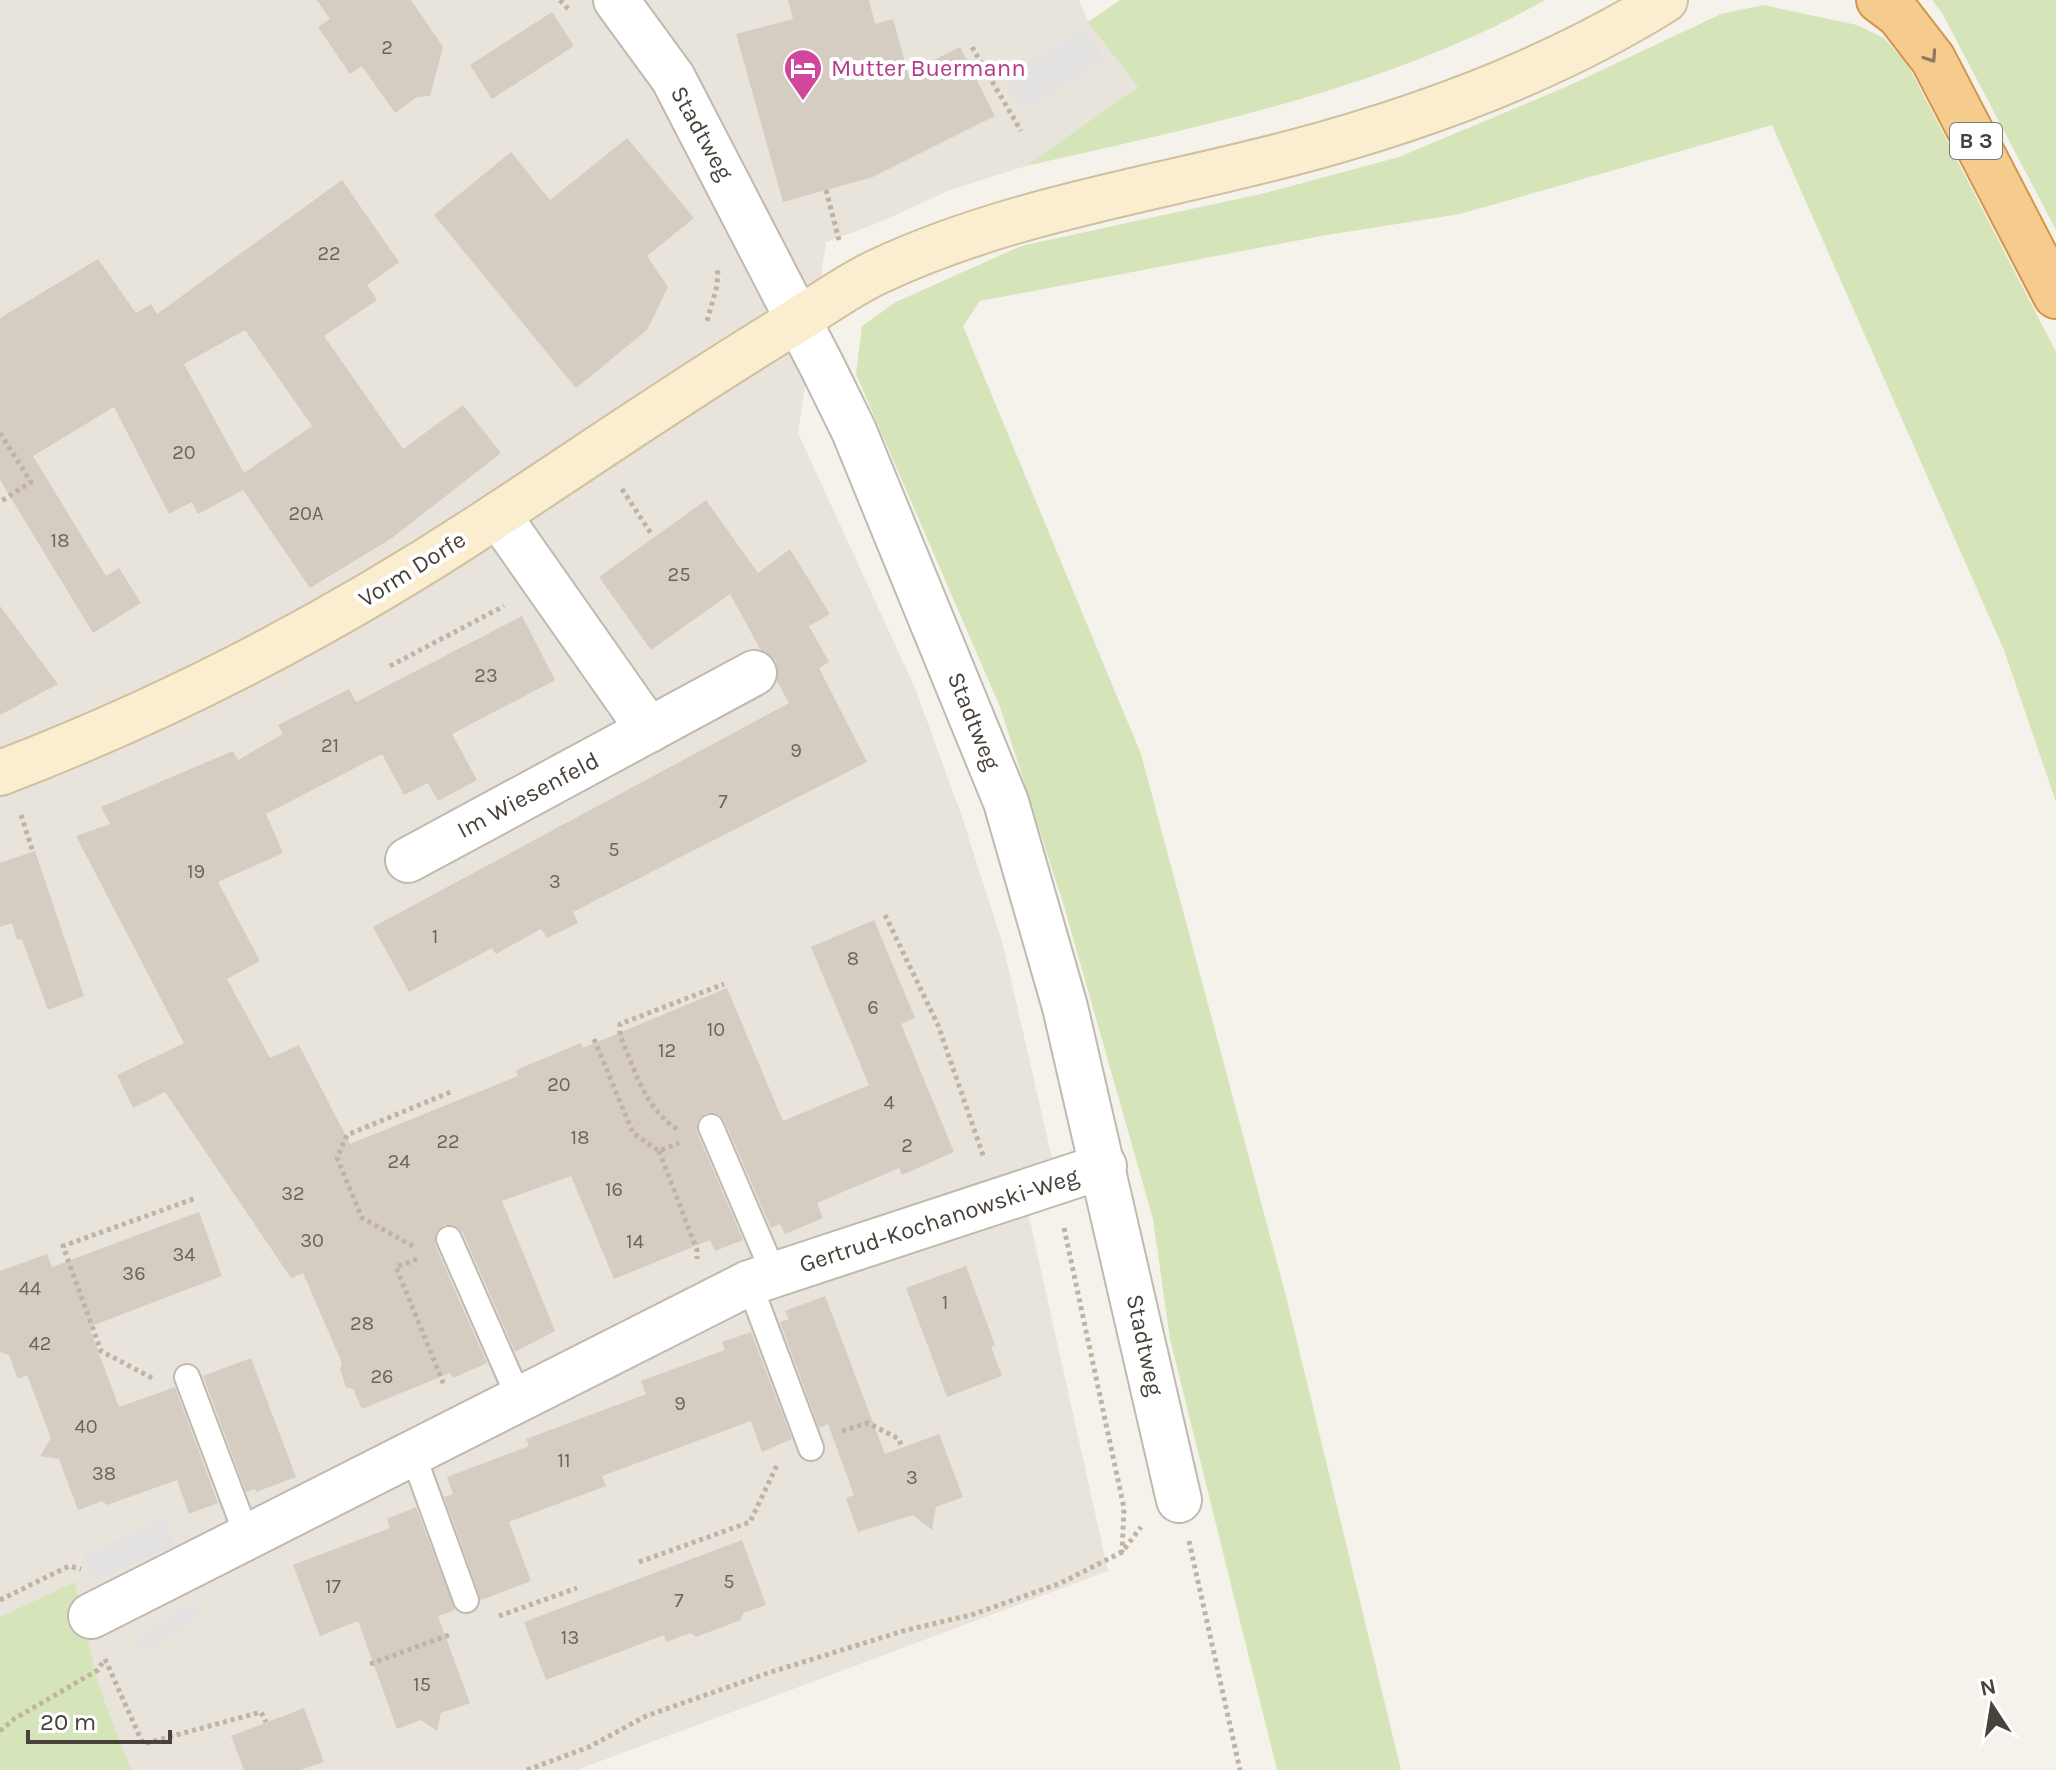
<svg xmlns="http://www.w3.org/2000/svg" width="2056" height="1770" font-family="Karla,sans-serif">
	<rect width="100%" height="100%" fill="#f5f2ec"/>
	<!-- residential -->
	<polygon fill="#e8e3db" points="0,0 1079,0 1088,22 1139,87 1026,166 950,190 878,223 826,242 798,433 915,688 962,817 1003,945 1054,1167 1020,1176 1108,1571 577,1770 0,1770"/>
	<!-- green -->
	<g fill="#d5e5b9">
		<path d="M1120 0H1545C1387 89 1201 126 1026 166L1138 87 1088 22Z"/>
		<polygon points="1932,0 2056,0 2056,230 1942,13"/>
		<polygon points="1763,5 1857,25 1884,38 1908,65 2056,352 2056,802 2004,650 1772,125 1460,214 1321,236 980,301 963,326 1141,754 1285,1292 1401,1770 1277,1770 1170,1339 1153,1219 1064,906 1000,707 856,374 862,326 896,302 1021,246 1265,193 1399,157 1568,86 1721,14"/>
		<polygon points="75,1582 98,1684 131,1770 0,1770 0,1617"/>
	</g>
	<!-- parking -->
	<g fill="#e4e2e0">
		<polygon points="1085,28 1105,60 1023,111 1003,79"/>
		<polygon points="163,1519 175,1545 94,1581 83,1555"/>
		<polygon points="193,1602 202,1614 144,1654 135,1641"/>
	</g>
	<!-- building -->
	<g fill="#d6cdc2" fill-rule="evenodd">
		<polygon points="317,0 411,0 443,47 430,96 417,97 395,113 362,66 350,74 318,27 330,19"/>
		<polygon points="788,0 869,0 875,24 893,19 908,73 960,47 995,116 873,177 783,202 736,34 793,19"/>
		<polygon points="552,12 574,46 492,99 470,65"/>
		<polygon points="627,138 694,218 647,256 668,287 647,330 576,388 434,215 511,152 550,200"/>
		<path d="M342 180 399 262 367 285 377 300 324 336 403 449 463 405 501 453 392 538 310 588 243 490 198 514 192 502 169 514 114 407 33 456 106 576 119 568 141 603 93 633 0 480V318L98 259 136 313 151 304 157 314ZM245 330 312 426 244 473 184 364Z"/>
		<polygon points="706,500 758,573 790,549 830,614 809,626 829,662 819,668 867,762 573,912 578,923 547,938 541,929 496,954 492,948 409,992 373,927 789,703 777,681 776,660 760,649 730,594 651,650 599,577"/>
		<polygon points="0,606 58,684 0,715"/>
		<polygon points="522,616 555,680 452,734 477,780 438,801 428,783 404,795 382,754 266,814 283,853 218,882 260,961 227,979 270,1058 299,1045 350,1144 518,1076 516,1070 581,1043 583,1048 727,988 783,1121 869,1085 811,947 874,920 915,1018 901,1024 954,1152 902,1175 899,1168 817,1203 823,1218 785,1234 780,1224 771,1228 724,1120 719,1115 706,1113 699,1119 697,1132 743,1240 715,1251 710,1240 614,1279 571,1176 502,1201 555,1331 515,1352 463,1233 457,1227 444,1225 437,1231 435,1245 487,1363 453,1378 450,1373 362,1409 353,1389 346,1387 340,1369 342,1363 303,1273 291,1278 165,1092 133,1108 117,1075 184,1043 76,836 110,824 101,807 233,751 238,760 283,734 278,725 349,689 356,702"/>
		<polygon points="35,851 84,996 48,1010 22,939 17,940 12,923 0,927 0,863"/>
		<polygon points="199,1212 222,1276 89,1327 119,1407 175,1387 218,1503 189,1514 177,1480 107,1505 102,1501 78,1510 59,1459 40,1456 51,1438 27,1375 18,1379 9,1355 0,1352 0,1271 47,1254 52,1267"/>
		<polygon points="966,1266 995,1345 991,1347 1002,1376 947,1397 906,1288"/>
		<polygon points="825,1296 885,1454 939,1434 963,1497 936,1507 932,1530 913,1515 858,1532 846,1498 854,1495 828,1424 819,1428 780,1322 789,1319 785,1311"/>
		<polygon points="751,1332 792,1439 762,1452 751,1421 602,1476 606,1486 509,1522 531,1581 481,1600 444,1497 453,1494 447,1477 529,1446 526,1439 646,1394 641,1381 725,1350 722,1342"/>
		<polygon points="251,1358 296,1477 256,1492 255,1489 246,1492 203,1376"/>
		<polygon points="416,1507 455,1610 438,1616 470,1703 441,1713 437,1731 421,1720 397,1729 358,1621 320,1636 293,1565 390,1528 387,1519"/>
		<polygon points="742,1540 766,1605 743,1613 741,1620 696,1637 691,1633 666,1642 664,1635 546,1680 524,1622"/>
		<polygon points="304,1708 324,1762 300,1770 244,1770 231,1736"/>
	</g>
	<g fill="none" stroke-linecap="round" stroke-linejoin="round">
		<defs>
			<g id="service">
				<polyline points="711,1127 774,1274"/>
				<polyline points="449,1239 519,1398"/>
				<polyline points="749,1283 811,1448"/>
				<polyline points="187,1377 247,1536"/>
				<polyline points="412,1452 466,1600"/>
			</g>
			<g id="minor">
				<polyline points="616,0 673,78 822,366 854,431 1006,802 1065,1007 1179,1500"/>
				<polyline points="498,515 649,730"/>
				<polyline points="408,860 754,673"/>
				<polyline points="91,1616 749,1283 1104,1166"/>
			</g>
			<path id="secondary" d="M0 773C178 705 343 618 502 512 598 449 692 384 790 325 819 307 847 286 877 272 1006 211 1151 190 1288 154 1418 120 1551 71 1665 0"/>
			<polyline id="trunk" points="1879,0 1899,15 1933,59 2056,296"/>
		</defs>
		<!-- service casing -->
		<use href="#service" stroke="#c0b9af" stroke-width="28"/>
		<!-- minor casing -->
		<use href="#minor" stroke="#c0b9af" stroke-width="48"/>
		<!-- secondary casing -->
		<use href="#secondary" stroke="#d1c0a0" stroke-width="48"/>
		<!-- trunk casing -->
		<use href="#trunk" stroke="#d29549" stroke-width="48"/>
		<!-- path -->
		<g stroke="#c1b3a2" stroke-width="5" stroke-dasharray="4 4" stroke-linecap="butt">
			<polyline points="560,0 570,11"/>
			<polyline points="972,47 1021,131"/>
			<polyline points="826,190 839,240"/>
			<polyline points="707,321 717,286 718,269"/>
			<polyline points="0,433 31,482 0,502"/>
			<polyline points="622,489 652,535"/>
			<polyline points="390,666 504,606"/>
			<polyline points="21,815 33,852"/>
			<polyline points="885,915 938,1025 984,1158"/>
			<polyline points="594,1039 633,1133 659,1151 679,1143"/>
			<path d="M677 1129C645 1109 634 1068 620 1035V1024L724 984"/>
			<polyline points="659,1151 697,1250 697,1259"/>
			<polyline points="1064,1228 1124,1508 1122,1552"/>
			<polyline points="413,1246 362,1218 337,1158 347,1135 453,1091"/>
			<polyline points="417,1259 396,1267 444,1385"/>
			<polyline points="152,1378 101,1351 63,1246 196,1198"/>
			<polyline points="842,1431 868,1423 899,1439 902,1448"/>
			<polyline points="1189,1541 1240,1770"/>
			<polyline points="639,1562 750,1522 778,1463"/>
			<polyline points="0,1600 69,1566 81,1569"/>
			<polyline points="499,1616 577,1588"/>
			<polyline points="105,1659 143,1744 261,1712 266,1722"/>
			<polyline points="370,1664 452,1634"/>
			<polyline points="0,1731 14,1719 98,1670 104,1660"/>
			<polyline points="527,1770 589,1747 646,1716 771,1672 903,1631 974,1614 1061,1583 1122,1552 1141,1527"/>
		</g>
		<!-- service -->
		<use href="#service" stroke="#fff" stroke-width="24"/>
		<!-- minor -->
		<use href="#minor" stroke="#fff" stroke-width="44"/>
		<!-- secondary -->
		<use href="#secondary" stroke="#fbedd0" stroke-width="44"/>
		<!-- trunk -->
		<use href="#trunk" stroke="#f5cc8e" stroke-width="44"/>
	</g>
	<!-- one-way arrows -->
	<defs><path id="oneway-chevron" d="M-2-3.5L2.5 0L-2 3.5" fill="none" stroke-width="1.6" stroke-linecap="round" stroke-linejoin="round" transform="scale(2)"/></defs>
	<use stroke="#8e795c" href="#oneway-chevron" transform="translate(1931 57) rotate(56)"/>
	<!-- icons -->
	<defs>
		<symbol id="hotel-pin" viewBox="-11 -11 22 30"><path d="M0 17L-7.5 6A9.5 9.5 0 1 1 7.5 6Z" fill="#d1479c" stroke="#fff"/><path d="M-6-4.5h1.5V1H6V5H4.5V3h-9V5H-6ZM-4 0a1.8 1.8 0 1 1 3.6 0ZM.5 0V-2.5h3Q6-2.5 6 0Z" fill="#fff"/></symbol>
	</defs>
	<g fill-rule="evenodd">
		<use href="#hotel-pin" x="781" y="46" width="44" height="60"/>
	</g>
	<g text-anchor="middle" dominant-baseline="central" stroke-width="8" stroke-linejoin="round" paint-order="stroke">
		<!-- number labels -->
		<g font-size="20" fill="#6c655c">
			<text x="387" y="47">2</text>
			<text x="329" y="253">22</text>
			<text x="184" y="452">20</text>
			<text x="306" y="513">20A</text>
			<text x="60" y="540">18</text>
			<text x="679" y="574">25</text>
			<text x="486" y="675">23</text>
			<text x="330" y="745">21</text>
			<text x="796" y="750">9</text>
			<text x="723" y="801">7</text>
			<text x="614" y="849">5</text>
			<text x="196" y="871">19</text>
			<text x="555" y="881">3</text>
			<text x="435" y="936">1</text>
			<text x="853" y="958">8</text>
			<text x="873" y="1007">6</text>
			<text x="716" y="1029">10</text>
			<text x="667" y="1050">12</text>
			<text x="559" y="1084">20</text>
			<text x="889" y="1102">4</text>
			<text x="580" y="1137">18</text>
			<text x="448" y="1141">22</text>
			<text x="907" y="1145">2</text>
			<text x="399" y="1161">24</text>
			<text x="614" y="1189">16</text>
			<text x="293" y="1193">32</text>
			<text x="312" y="1240">30</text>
			<text x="635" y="1241">14</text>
			<text x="184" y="1254">34</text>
			<text x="134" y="1273">36</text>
			<text x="30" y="1288">44</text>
			<text x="945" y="1302">1</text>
			<text x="362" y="1323">28</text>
			<text x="40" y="1343">42</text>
			<text x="382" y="1376">26</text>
			<text x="680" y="1403">9</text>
			<text x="86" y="1426">40</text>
			<text x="564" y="1460">11</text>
			<text x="104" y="1473">38</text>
			<text x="912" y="1477">3</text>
			<text x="729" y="1581">5</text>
			<text x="333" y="1586">17</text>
			<text x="679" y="1600">7</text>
			<text x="570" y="1637">13</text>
			<text x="422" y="1684">15</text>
		</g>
		<!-- shield labels -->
		<rect fill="#fff" stroke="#807b75" stroke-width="2" x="1950" y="123" width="52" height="36" rx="6"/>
		<g font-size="22" font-weight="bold" fill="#49423a">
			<text x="1976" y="141">B 3</text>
		</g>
		<!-- hotel labels -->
		<g font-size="24" fill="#b23c85" stroke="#fff" text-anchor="start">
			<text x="831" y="68">Mutter Buermann</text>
		</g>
		<!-- street labels -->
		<g font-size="24" fill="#49423a" stroke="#fff">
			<text transform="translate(702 133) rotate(61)">Stadtweg</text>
			<text transform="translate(412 569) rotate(-32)">Vorm Dorfe</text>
			<text transform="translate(974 721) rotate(68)">Stadtweg</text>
			<text transform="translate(528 795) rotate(-28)">Im Wiesenfeld</text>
			<text transform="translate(939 1220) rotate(-18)">Gertrud-Kochanowski-Weg</text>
			<text transform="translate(1145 1345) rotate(78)">Stadtweg</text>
		</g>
	</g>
	<!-- north arrow -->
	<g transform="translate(1992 1706) rotate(348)" stroke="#ffffff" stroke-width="6" paint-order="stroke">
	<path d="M0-6L14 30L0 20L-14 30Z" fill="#49423a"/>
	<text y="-12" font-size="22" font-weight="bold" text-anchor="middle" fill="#49423a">N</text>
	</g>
	<!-- scale -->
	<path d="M28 1730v12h142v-12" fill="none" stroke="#49423a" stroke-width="4"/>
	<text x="40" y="1730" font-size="24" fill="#49423a" stroke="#ffffff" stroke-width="6" paint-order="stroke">20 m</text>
</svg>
